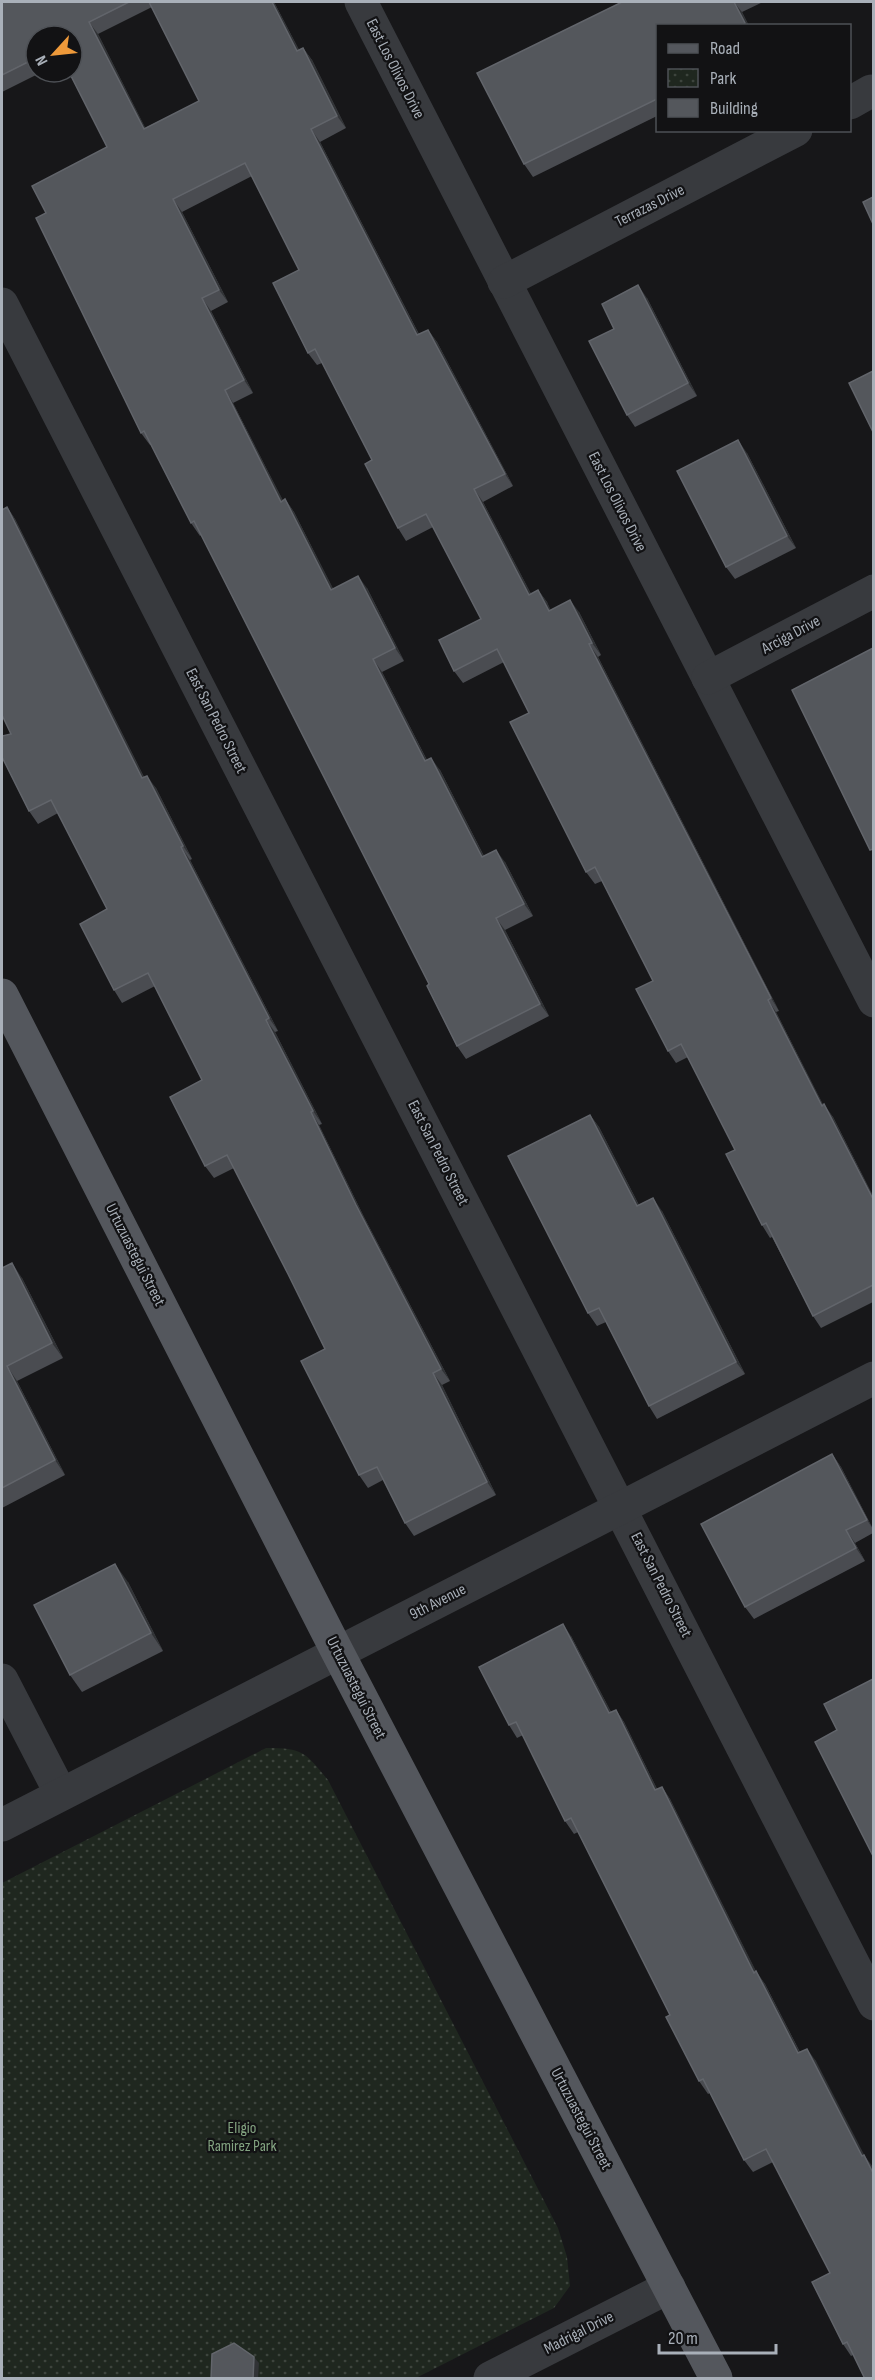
<svg xmlns="http://www.w3.org/2000/svg" width="875" height="2380" font-family="'Sofia Sans Condensed',sans-serif">
	<defs>
		<pattern id="park-dots" width="8" height="8" patternUnits="userSpaceOnUse" patternTransform="scale(1.5)"><rect width="8" height="8" fill="#1f271f"/><path d="M2 2h.1M6 6h.1" fill="none" stroke="#3d443d" stroke-width="1.8" stroke-linecap="round"/></pattern>
	</defs>
	<rect width="100%" height="100%" fill="#171719"/>
	<!-- park -->
	<path fill="url(#park-dots)" d="M266 1748C303 1748 305 1752 328 1780L558 2228 567 2257 570 2286 554 2308 416 2378H2V1883Z"/>
	<g fill="none" stroke-linecap="round" stroke-linejoin="round">
		<!-- minor -->
		<g stroke="#383a3e" stroke-width="33">
			<polyline points="361,2 874,1001"/>
			<polyline points="850,103 871,91"/>
			<polyline points="504,282 796,130"/>
			<polyline points="2,304 874,2004"/>
			<polyline points="708,678 874,591"/>
			<polyline points="2,1680 61,1794"/>
			<polyline points="2,1825 874,1378"/>
			<polyline points="490,2378 669,2287"/>
		</g>
		<!-- major -->
		<polyline stroke="#54575d" stroke-width="33" points="2,995 338,1653 716,2378"/>
	</g>
	<!-- wall -->
	<g fill="#4a4c51" fill-rule="evenodd">
		<path d="M2 2H274L299 50 303 48 312 60 346 128 320 142 419 334 428 330 437 342 513 486 483 502 531 594 538 590 547 602 550 610 579 612 601 655 598 657 779 1011 776 1012 823 1105 833 1117 873 1196V1302L821 1328 813 1316 772 1237 770 1238 762 1225 735 1150 688 1057 676 1063 668 1051 653 981 602 881 595 884 586 872 529 713 504 662 463 683 454 671 481 619 433 527 406 541 398 528 372 460 322 363 317 365 308 353 299 270 252 176 182 212 228 302 211 311 253 393 233 403 283 501 285 499 294 512 333 589 367 588 404 661 382 672 427 760 440 770 484 856 505 862 533 916 505 930 549 1016 466 1059 457 1046 429 984 201 535 200 536 191 523 151 445H150L141 433 46 213 107 147 72 36H36V72H42L2 92ZM152 7 199 101 145 128 98 34Z"/>
		<polygon points="622,2 763,2 742,12 749,26 657,26 657,116 533,177 524,164"/>
		<polygon points="647,298 697,396 635,427 627,415 614,329"/>
		<polygon points="747,453 796,548 735,579 726,567"/>
		<polygon points="2,505 3,509 7,507 15,519 144,777 156,788 192,859 190,860 278,1031 275,1032 322,1124 319,1125 364,1217 450,1381 442,1385 496,1495 414,1536 405,1523 383,1480 368,1488 359,1475 325,1349 288,1274 234,1168 214,1178 205,1166 202,1080 155,986 122,1003 114,990 107,909 58,813 38,824 29,811 11,734 2,715"/>
		<polygon points="590,1115 599,1127 639,1205 662,1211 745,1374 657,1419 649,1406 606,1322 597,1326 588,1313"/>
		<polygon points="2,1268 22,1278 63,1358 17,1381 65,1475 2,1508"/>
		<polygon points="832,1454 841,1467 873,1529 873,1533 855,1543 865,1561 754,1619 745,1607"/>
		<polygon points="128,1582 163,1651 82,1692 70,1675"/>
		<polygon points="571,1636 611,1712 616,1710 624,1722 657,1789 662,1787 670,1799 756,1972 765,1984 800,2052 816,2061 853,2355 851,2356 843,2344 830,2273 773,2162 753,2172 744,2160 710,2093 708,2094 699,2081 670,2015 578,1832 574,1834 565,1821 523,1735 517,1738 509,1725"/>
	</g>
	<!-- shaded-wall -->
	<g fill="#313336">
		<polygon points="272,2 274,2 306,63 297,51"/>
		<polygon points="734,2 742,12 749,26 747,26 745,23"/>
		<polygon points="89,22 98,34 152,141 144,129"/>
		<polygon points="303,48 312,60 346,128 337,116"/>
		<polygon points="311,129 320,142 426,348 417,335"/>
		<polygon points="173,199 182,212 228,302 219,290"/>
		<polygon points="638,285 647,298 697,396 688,383"/>
		<polygon points="202,298 211,311 253,393 244,380"/>
		<polygon points="428,330 437,342 513,486 505,474"/>
		<polygon points="225,390 233,403 290,514 281,502"/>
		<polygon points="738,440 747,453 796,548 787,536"/>
		<polygon points="474,489 483,502 538,607 529,595"/>
		<polygon points="285,499 294,512 340,602 331,590"/>
		<polygon points="7,507 15,519 151,791 142,778"/>
		<polygon points="358,576 367,588 404,661 395,648"/>
		<polygon points="538,590 547,602 557,623 549,611"/>
		<polygon points="570,600 579,612 601,655 592,643"/>
		<polygon points="589,644 598,657 779,1011 771,998"/>
		<polygon points="373,659 382,672 434,774 425,761"/>
		<polygon points="431,758 440,770 491,870 482,857"/>
		<polygon points="147,776 156,788 192,859 183,846"/>
		<polygon points="181,847 190,860 278,1031 269,1018"/>
		<polygon points="496,850 505,862 533,916 524,904"/>
		<polygon points="496,918 505,930 549,1016 540,1004"/>
		<polygon points="768,1000 776,1012 830,1118 822,1106"/>
		<polygon points="266,1020 275,1032 322,1124 313,1111"/>
		<polygon points="824,1104 833,1117 873,1196 873,1199"/>
		<polygon points="311,1112 319,1125 364,1217 450,1381 441,1369 356,1205"/>
		<polygon points="590,1115 599,1127 646,1219 637,1206"/>
		<polygon points="653,1198 662,1211 745,1374 736,1362"/>
		<polygon points="12,1263 22,1278 63,1358 52,1343"/>
		<polygon points="7,1366 17,1381 65,1475 55,1460"/>
		<polygon points="433,1373 442,1385 496,1495 487,1482"/>
		<polygon points="832,1454 841,1467 873,1529 867,1520"/>
		<polygon points="846,1530 855,1543 865,1561 856,1548"/>
		<polygon points="115,1564 128,1582 163,1651 151,1633"/>
		<polygon points="563,1624 571,1636 618,1725 609,1713"/>
		<polygon points="616,1710 624,1722 664,1803 655,1790"/>
		<polygon points="662,1787 670,1799 763,1985 754,1973"/>
		<polygon points="756,1971 765,1984 807,2066 798,2053"/>
		<polygon points="807,2049 816,2061 871,2168 862,2156"/>
		<polygon points="864,2155 873,2167 873,2173"/>
		<polygon points="254,2357 259,2363 258,2379 253,2379"/>
	</g>
	<!-- building -->
	<g fill="#54575c" stroke="#62656b" stroke-width="1.5">
		<polygon points="2,2 129,2 89,22 144,129 199,101 149,2 272,2 297,51 303,48 337,116 311,129 417,335 428,330 505,474 474,489 529,595 538,590 549,611 570,600 592,643 589,644 771,998 768,1000 822,1106 824,1104 872,1197 873,1196 873,1285 813,1316 766,1223 762,1225 726,1154 735,1150 681,1044 668,1051 636,989 653,981 595,867 586,872 510,722 529,713 497,649 454,671 439,640 481,619 426,514 398,528 365,464 372,460 315,349 308,353 273,283 299,270 245,163 173,199 219,290 202,298 244,380 225,390 281,502 285,499 331,590 358,576 395,648 373,659 425,761 431,758 482,857 496,850 524,904 496,918 540,1004 457,1046 427,986 429,984 194,521 191,523 144,431 141,433 36,218 46,213 32,186 107,147 69,72 72,72 72,36 36,36 36,58 2,75"/>
		<polygon points="622,2 734,2 745,23 741,26 657,26 657,99 524,164 477,73"/>
		<polygon points="873,197 873,224 863,202"/>
		<polygon points="638,285 688,383 627,415 589,341 614,329 602,304"/>
		<polygon points="873,371 873,432 849,383"/>
		<polygon points="738,440 787,536 726,567 677,471"/>
		<polygon points="7,507 142,778 147,776 183,846 181,847 269,1018 266,1020 313,1111 311,1112 356,1205 441,1369 433,1373 487,1482 405,1523 377,1467 359,1475 301,1361 325,1349 288,1274 227,1155 205,1166 170,1097 202,1080 148,973 114,990 80,924 107,909 51,800 29,811 2,757 2,736 11,734 2,715 2,510"/>
		<polygon points="873,648 873,851 873,849 870,850 792,690"/>
		<polygon points="590,1115 637,1206 653,1198 736,1362 649,1406 599,1308 588,1313 508,1156"/>
		<polygon points="12,1263 52,1343 7,1366 55,1460 2,1488 2,1268"/>
		<polygon points="832,1454 867,1520 846,1530 856,1548 745,1607 701,1524"/>
		<polygon points="115,1564 151,1633 70,1675 34,1605"/>
		<polygon points="563,1624 609,1713 616,1710 655,1790 662,1787 754,1973 756,1971 798,2053 807,2049 862,2156 864,2155 873,2173 873,2379 865,2379 847,2342 843,2344 812,2282 830,2273 766,2149 744,2160 703,2079 699,2081 666,2017 670,2015 571,1818 565,1821 516,1722 509,1725 479,1667"/>
		<polygon points="873,1679 873,1856 815,1742 837,1730 824,1704"/>
		<polygon points="234,2343 254,2357 253,2379 211,2379 212,2354"/>
	</g>
	<g text-anchor="middle" dominant-baseline="central" stroke-width="4.5" stroke-linejoin="round" paint-order="stroke">
		<!-- street labels -->
		<g font-size="16" fill="#a9b0b9" stroke="#121214">
			<text transform="translate(395 69) rotate(63)">East Los Olivos Drive</text>
			<text transform="translate(650 206) rotate(-27)">Terrazas Drive</text>
			<text transform="translate(617 502) rotate(63)">East Los Olivos Drive</text>
			<text transform="translate(791 635) rotate(-28)">Arciga Drive</text>
			<text transform="translate(216 721) rotate(63)">East San Pedro Street</text>
			<text transform="translate(438 1153) rotate(63)">East San Pedro Street</text>
			<text transform="translate(135 1255) rotate(63)">Urtuzuastegui Street</text>
			<text transform="translate(661 1585) rotate(63)">East San Pedro Street</text>
			<text transform="translate(438 1602) rotate(-27)">9th Avenue</text>
			<text transform="translate(356 1688) rotate(63)">Urtuzuastegui Street</text>
			<text transform="translate(581 2119) rotate(62)">Urtuzuastegui Street</text>
			<text transform="translate(579 2333) rotate(-27)">Madrigal Drive</text>
		</g>
		<!-- park labels -->
		<g font-size="16" fill="#83a381" stroke="#121214">
			<text x="242" y="2128">Eligio<tspan x="242" dy="18">Ramirez Park</tspan></text>
		</g>
	</g>
	<!-- border -->
	<rect width="875" height="2380" fill="none" stroke="#a9b0b9" stroke-width="6"/>
	<!-- legend -->
	<rect x="656" y="24" width="195" height="108" fill="#121214" stroke="#4e5156" stroke-width="1.5"/>
	<rect x="668" y="44" width="30" height="9" fill="#54575d" stroke="#4e5156" stroke-width="1.5"/>
	<text x="710" y="54" font-size="18" fill="#a9b0b9">Road</text>
	<rect x="668" y="69" width="30" height="18" fill="url(#park-dots)" stroke="#4e5156" stroke-width="1.5"/>
	<text x="710" y="84" font-size="18" fill="#a9b0b9">Park</text>
	<rect x="668" y="99" width="30" height="18" fill="#54575c" stroke="#4e5156" stroke-width="1.5"/>
	<text x="710" y="114" font-size="18" fill="#a9b0b9">Building</text>
	<!-- north arrow -->
	<g transform="translate(54 54) rotate(243)"><circle r="28" fill="#121214" stroke="#4e5156" stroke-width="1.5"/>
	<path d="M0-4.5L10 22L0 15L-10 22Z" fill="#ee993a"/>
	<text y="-9" font-size="16" font-weight="bold" text-anchor="middle" fill="#a9b0b9">N</text>
	</g>
	<!-- scale -->
	<path d="M659 2344v9h117v-9" fill="none" stroke="#a9b0b9" stroke-width="3"/>
	<text x="668" y="2344" font-size="18" fill="#a9b0b9" stroke="#121214" stroke-width="4.5" paint-order="stroke">20 m</text>
</svg>
